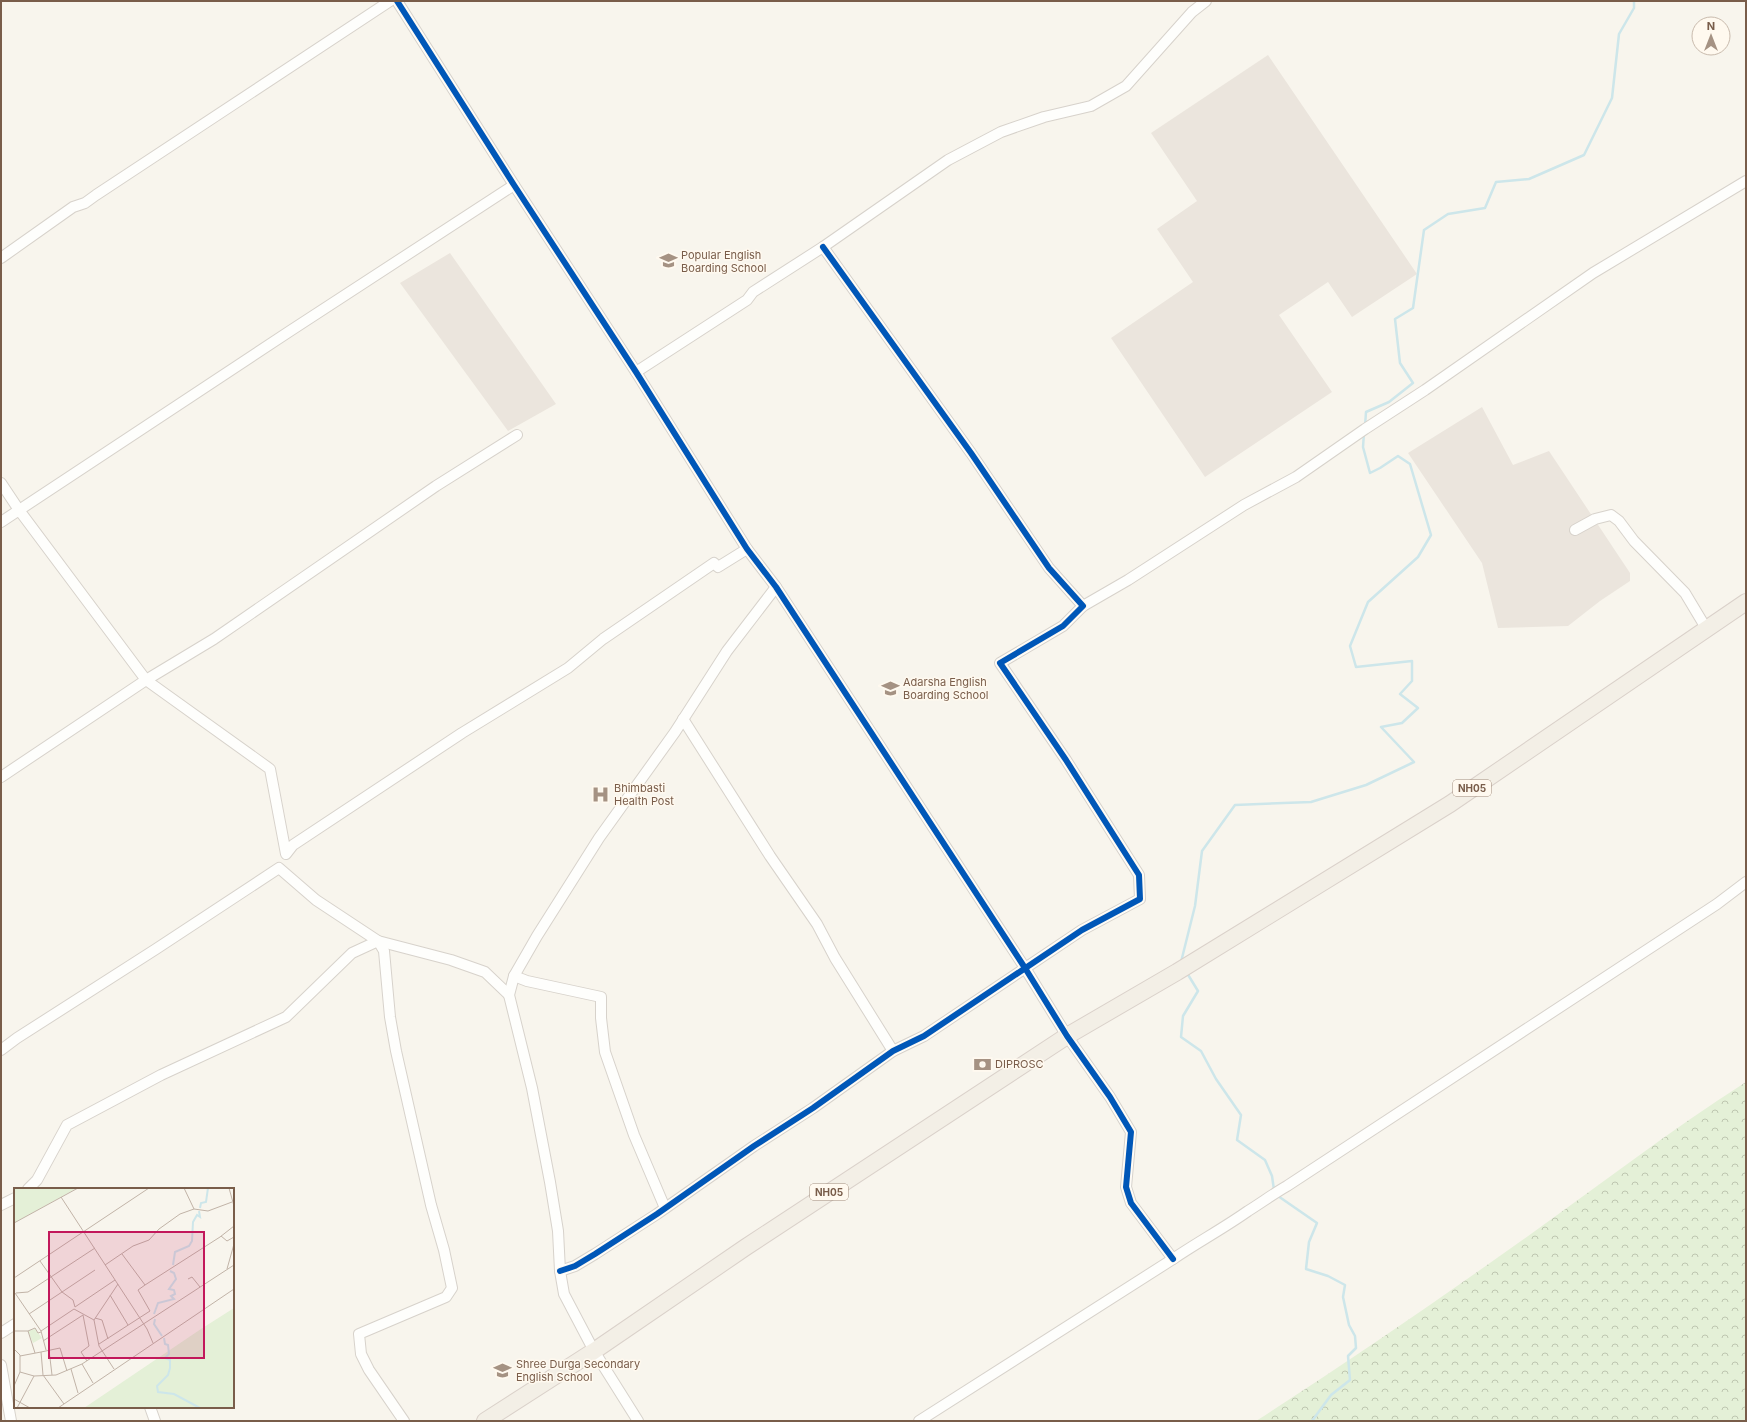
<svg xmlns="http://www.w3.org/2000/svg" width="1747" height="1422" font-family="Inter,sans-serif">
	<defs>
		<pattern id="forest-crowns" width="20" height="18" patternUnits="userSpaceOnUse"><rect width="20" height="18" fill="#e4f0d7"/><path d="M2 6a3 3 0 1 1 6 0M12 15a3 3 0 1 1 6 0" fill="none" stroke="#bec6b0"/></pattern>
	</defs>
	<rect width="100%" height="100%" fill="#f8f5ed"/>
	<!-- industrial -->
	<g fill="#ebe5dd">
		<polygon points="1268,55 1417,274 1352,317 1328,282 1279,315 1332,392 1205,477 1111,338 1193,282 1157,229 1197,201 1151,133"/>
		<polygon points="450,253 556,404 508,431 400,283"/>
		<polygon points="1482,407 1513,465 1549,451 1630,573 1630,581 1600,601 1568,626 1498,628 1482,563 1408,453"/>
	</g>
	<!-- forest -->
	<path fill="url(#forest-crowns)" d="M1746 1082V1421H1256C1346 1363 1434 1303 1521 1241 1596 1188 1669 1131 1746 1082Z"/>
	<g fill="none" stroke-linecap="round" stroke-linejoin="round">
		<!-- stream -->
		<g stroke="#cde6ea" stroke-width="2.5">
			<polyline points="1365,426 1366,412 1389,402 1413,383 1400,363 1395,319 1413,308 1424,230 1448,214 1485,208 1496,182 1529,179 1584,155 1612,98 1619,34 1634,8 1634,1"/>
			<polyline points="1181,962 1195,906 1202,851 1235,805 1311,802 1366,785 1414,762 1381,727 1402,723 1418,708 1400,694 1412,681 1412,661 1356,667 1350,646 1368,602 1418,557 1431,535 1410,464 1398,456 1380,468 1370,473 1363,447 1364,433"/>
			<polyline points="1187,973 1198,991 1183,1016 1181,1037 1201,1051 1216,1079 1241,1115 1237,1140 1265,1160 1272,1176 1274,1190"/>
			<polyline points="1278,1196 1317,1223 1309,1242 1306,1269 1328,1276 1345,1285 1343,1297 1349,1325 1355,1336 1356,1348 1348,1356 1350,1380 1331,1395 1312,1421"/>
		</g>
		<defs>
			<g id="street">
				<polyline points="397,1 514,185 636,372 747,549 776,587 1025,968 1067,1036 1110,1097 1131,1132 1126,1187 1131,1203 1173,1259"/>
				<polyline points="1,258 73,207 85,203 96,195 390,1"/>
				<polyline points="636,372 747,300 753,292 823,247 948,160 1001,132 1044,117 1091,106 1126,86 1192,12 1206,1"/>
				<polyline points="1,483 19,510 146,680 270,769 286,854 293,845 462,733 568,668 603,639 714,563 718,567 747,549"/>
				<polyline points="1,522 290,331 514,185"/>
				<polyline points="1575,530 1595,519 1611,515 1619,521 1634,541 1685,593 1706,628"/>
				<polyline points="1083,606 1128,580 1244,505 1296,477 1365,429 1425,390 1593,273 1746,181"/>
				<polyline points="683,719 770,856 817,924 835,958 893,1051"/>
				<polyline points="1,777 146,680 214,639 436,486 517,435"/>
				<polyline points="514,976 527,981 601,997 601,1018 605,1052 634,1135 665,1208"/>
				<polyline points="1,1050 17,1038 156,949 279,868 316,900 378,941 451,960 485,972 509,995"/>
				<polyline points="28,1189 37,1180 67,1125 161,1075 286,1017 352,953 378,941 384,951 390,1017 396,1051 431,1205 444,1250 452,1288 446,1297 359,1334 361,1354 369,1370 404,1421"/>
				<polyline points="1,1205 15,1198"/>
				<polyline points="560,1271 575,1266 595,1254 657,1214 754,1146 813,1108 893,1051 924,1036 1082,930 1140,899 1139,875 1066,760 1000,663 1063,626 1083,606 1049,568 971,453 823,247"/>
				<polyline points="1,1333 15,1324"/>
				<polyline points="1,1365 11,1421"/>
				<polyline points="150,1407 155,1421"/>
				<polyline points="638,1421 594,1351 564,1294 560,1271 558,1231 550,1182 532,1088 509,995 514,976 537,936 599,838 675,732 727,651 776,587"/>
				<path d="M919 1421 1173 1259C1198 1242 1224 1228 1248 1211 1261 1203 1273 1194 1287 1186L1717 904 1746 882"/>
			</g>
			<polyline id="primary" points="485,1421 594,1351 746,1247 1067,1036 1177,972 1450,804 1746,602"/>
		</defs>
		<!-- street casing -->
		<use href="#street" stroke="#d7d2cb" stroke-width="12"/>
		<!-- primary casing -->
		<use href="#primary" stroke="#dad1ca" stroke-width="18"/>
		<!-- street -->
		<use href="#street" stroke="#fefefc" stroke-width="10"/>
		<!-- primary -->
		<use href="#primary" stroke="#f3efe6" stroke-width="16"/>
		<defs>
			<g id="cycleway">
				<polyline points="397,1 514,185 636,372 747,549 776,587 1025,968 1067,1036 1110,1097 1131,1132 1126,1187 1131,1203 1173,1259"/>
				<polyline points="560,1271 575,1266 595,1254 657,1214 754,1146 813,1108 893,1051 924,1036 1082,930 1140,899 1139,875 1066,760 1000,663 1063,626 1083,606 1049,568 971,453 823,247"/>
			</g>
		</defs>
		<!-- cycleway casing -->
		<use href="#cycleway" stroke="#fff9ef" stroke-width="8"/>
		<!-- cycleway -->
		<use href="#cycleway" stroke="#0057b8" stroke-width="6"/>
	</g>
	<!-- icons -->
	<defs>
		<symbol id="school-bare" viewBox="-9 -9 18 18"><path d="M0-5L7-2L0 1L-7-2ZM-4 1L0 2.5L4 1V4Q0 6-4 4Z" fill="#a59283" stroke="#fff9ef" stroke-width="2.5" paint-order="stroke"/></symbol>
		<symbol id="hospital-bare" viewBox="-9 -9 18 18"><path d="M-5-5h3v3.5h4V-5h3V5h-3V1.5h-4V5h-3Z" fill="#a59283" stroke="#fff9ef" stroke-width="2.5" paint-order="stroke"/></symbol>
		<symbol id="bank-bare" viewBox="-9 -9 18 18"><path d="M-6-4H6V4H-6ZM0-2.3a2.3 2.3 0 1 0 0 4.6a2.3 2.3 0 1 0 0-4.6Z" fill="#a59283" stroke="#fff9ef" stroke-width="2.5" paint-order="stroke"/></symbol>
	</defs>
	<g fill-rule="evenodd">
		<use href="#school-bare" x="656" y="248" width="25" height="25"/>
		<use href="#school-bare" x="878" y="676" width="25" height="25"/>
		<use href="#hospital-bare" x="588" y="782" width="25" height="25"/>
		<use href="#bank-bare" x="970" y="1052" width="25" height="25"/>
		<use href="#school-bare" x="490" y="1358" width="25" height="25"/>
	</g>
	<g text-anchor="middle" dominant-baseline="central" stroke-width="3" stroke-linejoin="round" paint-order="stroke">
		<!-- shield labels -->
		<g fill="#fff9ef" stroke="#a18c7c" stroke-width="1">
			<rect x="1453" y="780" width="38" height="16" rx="3"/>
			<rect x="810" y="1184" width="38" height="16" rx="3"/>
		</g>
		<g font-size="10" font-weight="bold" fill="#795d4a">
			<text x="1472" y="788">NH05</text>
			<text x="829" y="1192">NH05</text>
		</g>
		<!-- poi labels -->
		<g font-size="11" fill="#795d4a" stroke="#fff9ef" text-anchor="start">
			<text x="681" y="255">Popular English<tspan x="681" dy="13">Boarding School</tspan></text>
			<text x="903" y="682">Adarsha English<tspan x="903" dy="13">Boarding School</tspan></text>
			<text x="614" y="788">Bhimbasti<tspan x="614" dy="13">Health Post</tspan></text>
			<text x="995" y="1064">DIPROSC</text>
			<text x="516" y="1364">Shree Durga Secondary<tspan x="516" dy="13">English School</tspan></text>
		</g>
	</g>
	<!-- overview -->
	<g transform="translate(14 1188)">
		<rect width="220" height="220" fill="#f8f5ed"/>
		<path d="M0 0H63L0 35ZM220 120V220H70L187 141Z" fill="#e4f0d7"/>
		<path d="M21 141 28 150 19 155 14 143ZM220 154V220H90Z" fill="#e4f0d7"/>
		<path fill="none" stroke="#cde6ea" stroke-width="2" d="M186 20 187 15 192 14 194 0M159 77 161 64 175 58 178 53 179 34 183 27 186 29 185 23M140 126 144 115 160 111 157 108 161 106 160 102 155 101 162 91 160 85 156 83M141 131 140 136 148 148M150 150 151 156 154 157 155 166 151 170 156 172V180L154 187 143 198 144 204 160 206 186 220"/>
		<path fill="none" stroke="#c1b3a7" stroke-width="1" d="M170 0 180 21M215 0 220 18M47 9 133 141 139 155M0 35 64 0M207 48 213 53 220 49M26 73 48 104 59 112 61 119 101 92M91 77 119 58 135 52 145 41 166 26 180 21 194 23 218 14M213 81 220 56M0 90 135 0M174 91 178 89 186 99M131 97 206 49 220 38M1 105 27 143 32 162M2 105 14 104 81 60M96 107 114 137M15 126 81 82M81 130 88 132 94 151M0 143H14L21 165M14 143 21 140 24 145 27 144M27 143 60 121 80 132M29 153 69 127 75 158 67 164 73 173M85 156 136 123 124 102 131 97 108 66M0 161 6 167V184M35 162 38 187M6 168 27 164M68 176 79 195M57 181 64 205M100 181 85 158 80 132 104 96M0 198 6 184 20 188 42 187 68 176 220 77M0 211 16 220M50 216 29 187 27 164 46 160 53 183M3 220 20 188M44 220 220 101"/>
		<path fill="#c2185b" fill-opacity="0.15" stroke="#c2185b" stroke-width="2" d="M35 44H190V170H35Z"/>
		<rect width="220" height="220" fill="none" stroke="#795d4a" stroke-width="2"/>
	</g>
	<!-- border -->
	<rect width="1747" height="1422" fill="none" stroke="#795d4a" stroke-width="4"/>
	<!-- north arrow -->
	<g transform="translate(1711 36)"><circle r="19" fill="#fff9ef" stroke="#c9bbad"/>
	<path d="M0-3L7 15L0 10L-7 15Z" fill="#a59283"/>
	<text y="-6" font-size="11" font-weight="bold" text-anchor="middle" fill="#795d4a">N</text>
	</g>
</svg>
